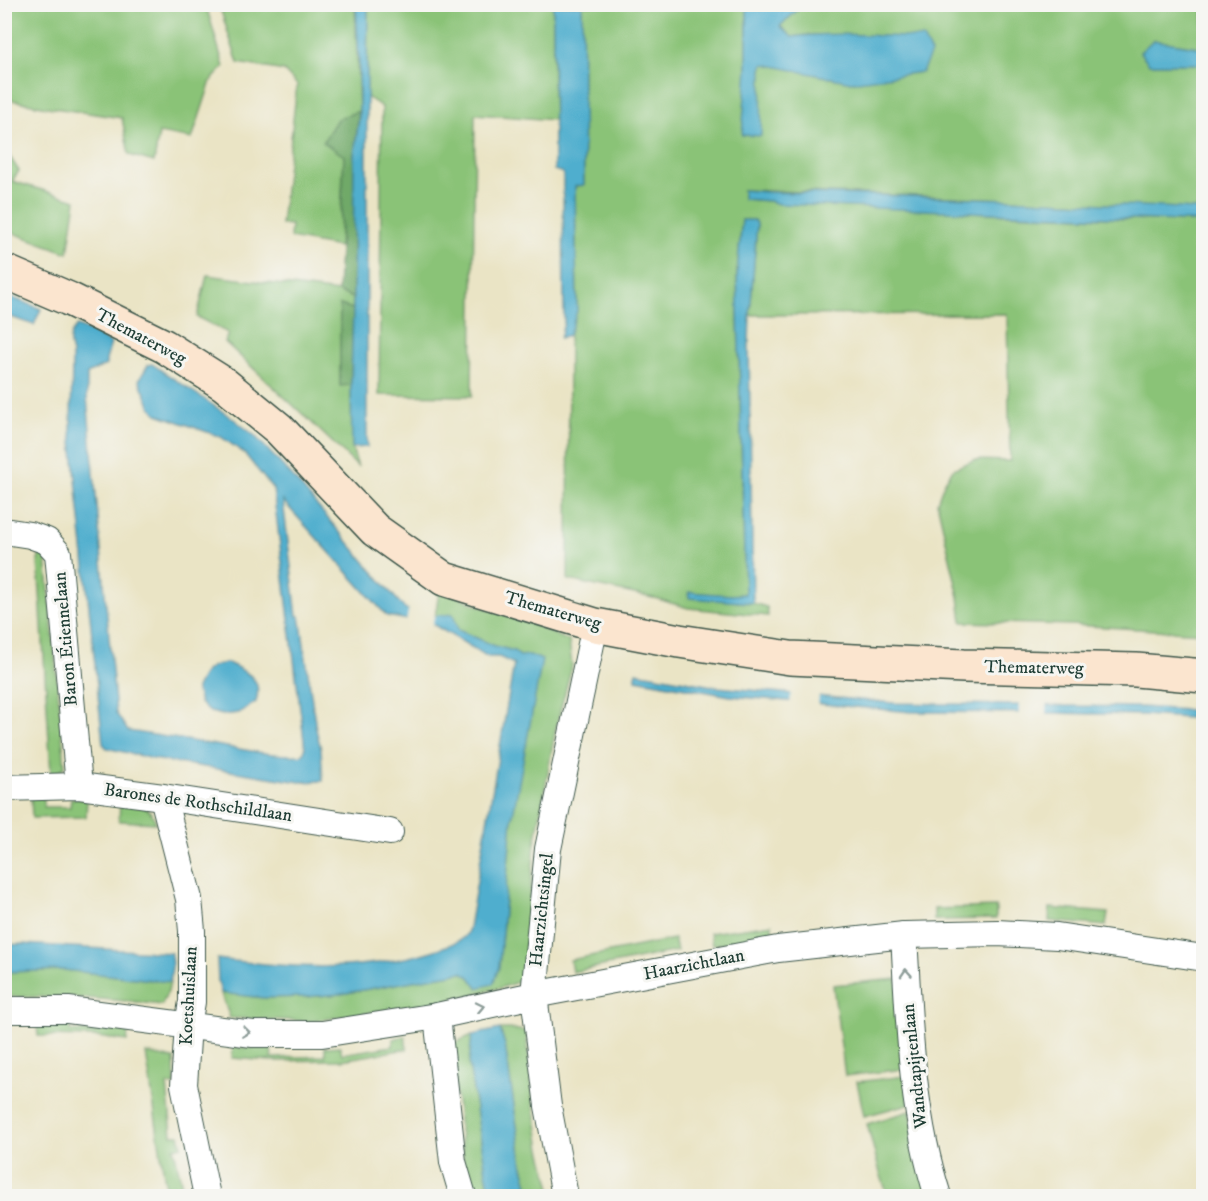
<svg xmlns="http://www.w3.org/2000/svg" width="1208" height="1201" font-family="'IM FELL DW Pica',serif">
	<rect width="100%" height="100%" fill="#f6f6f2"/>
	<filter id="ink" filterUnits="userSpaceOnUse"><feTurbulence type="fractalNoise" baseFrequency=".0167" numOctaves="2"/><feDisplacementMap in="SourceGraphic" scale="12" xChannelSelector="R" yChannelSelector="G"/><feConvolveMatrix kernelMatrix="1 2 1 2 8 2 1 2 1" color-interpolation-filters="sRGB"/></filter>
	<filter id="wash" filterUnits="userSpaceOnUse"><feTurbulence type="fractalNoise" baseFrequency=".008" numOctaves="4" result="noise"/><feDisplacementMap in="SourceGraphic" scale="24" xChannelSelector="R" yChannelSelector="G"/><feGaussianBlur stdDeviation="1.35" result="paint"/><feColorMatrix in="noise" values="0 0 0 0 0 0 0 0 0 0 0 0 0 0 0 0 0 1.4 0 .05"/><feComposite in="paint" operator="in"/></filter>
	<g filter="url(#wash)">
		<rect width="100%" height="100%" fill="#eae4c5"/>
		<!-- green -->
		<g fill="#8ac377" stroke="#548056" stroke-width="1.5">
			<polygon points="5,4 206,5 224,67 211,81 192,139 159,133 154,162 129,155 122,118 47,107 6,99 5,111"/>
			<polygon points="219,5 355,5 359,111 337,119 344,156 339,247 290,238 291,225 281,224 297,85 284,71 238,63"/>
			<polygon points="368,5 553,5 553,88 554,120 475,114 472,396 379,395 382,107 367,97"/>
			<polygon points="582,5 747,5 747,69 762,69 764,63 851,82 871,36 807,35 792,37 780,26 803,5 1203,5 1203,48 1153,40 1150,64 1203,64 1203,210 1009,199 743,190 753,200 756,200 1006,214 1203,222 1203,633 1072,625 962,622 959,597 937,502 944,483 953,469 974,460 1010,461 1007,314 750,315 757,224 754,220 742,220 737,272 745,594 731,595 736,602 753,603 767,607 768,616 688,608 658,599 568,580 569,335 577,311 575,186 584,185"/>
			<polygon points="4,148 19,171 12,181 76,200 68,253 5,230"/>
			<polygon points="207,275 338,292 353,298 353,309 340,305 340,385 351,385 352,448 358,467 310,421 225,342 228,333 197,317"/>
			<polygon points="40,554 46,557 65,767 57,772 51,773 38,560"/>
			<polygon points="440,587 474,604 535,625 569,641 572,666 556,727 535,844 527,924 524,980 500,988 440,1002 313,1021 230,1018 221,993 264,998 305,997 341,994 462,972 470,977 478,988 499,967 512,820 530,655 520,656 514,651 495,646 458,630 453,614 435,616"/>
			<polygon points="31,797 44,798 44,807 70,807 71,798 87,800 86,817 32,818"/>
			<path d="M120 802C136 804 151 804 156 823L119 821Z"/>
			<polygon points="996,907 996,919 934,920 934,909"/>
			<polygon points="1050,908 1108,913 1106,926 1049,921"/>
			<polygon points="772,924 773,936 712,945 710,933"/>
			<polygon points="674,939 677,951 572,972 570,960"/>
			<path d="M64 970 170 982 168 991 162 1005C109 998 58 996 5 997L4 972Z"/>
			<polygon points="897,979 905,1069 845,1076 833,985"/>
			<polygon points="69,1024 70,1031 96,1032 97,1025 129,1027 127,1041 97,1037 38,1036 37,1025"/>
			<polygon points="500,1029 510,1029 526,1031 534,1105 541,1149 553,1196 531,1196 523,1167 505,1045"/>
			<polygon points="472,1035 469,1064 486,1172 491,1196 471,1196 464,1167 451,1047 461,1040"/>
			<polygon points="405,1036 407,1049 342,1060 272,1061 232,1058 233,1047 271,1049 272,1058 325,1056 325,1047 340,1046 342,1054 393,1046 393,1039"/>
			<polygon points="146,1053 174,1059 175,1085 167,1085 172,1135 179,1135 182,1146 174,1148 184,1196 167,1196"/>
			<polygon points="905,1076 909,1104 864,1116 857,1082"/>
			<polygon points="910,1111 929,1194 919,1196 888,1196 880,1173 867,1124"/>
		</g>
		<!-- forest -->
		<g fill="#6fa968" stroke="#47734e" stroke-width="1.5">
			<polygon points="359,111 354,156 353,298 338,292 344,156 323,142 337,119"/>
			<polygon points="340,305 353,309 351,385 340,386"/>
		</g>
		<!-- water -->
		<g fill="#4faece" stroke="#377681" stroke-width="1.5">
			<polygon points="368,5 367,62 367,447 352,448 351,385 353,309 354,156 359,118 359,66 356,5"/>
			<polygon points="553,5 582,5 584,185 575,186 577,311 569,335 560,338 564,323 563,173 554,170"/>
			<path d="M747 5H803L780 26 792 37C834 31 880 36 923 38L931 53 922 72 851 82 764 64 762 69 761 136 742 135 747 69Z"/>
			<polygon points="1153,40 1203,48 1203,64 1149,64 1140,52"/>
			<polygon points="743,190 768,192 1009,199 1181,208 1203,210 1203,222 779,204 769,201 743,199"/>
			<polygon points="742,220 754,220 757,224 750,315 749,343 753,603 689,598 689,592 731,595 745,594 737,272"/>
			<polygon points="5,295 41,309 34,325 5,315"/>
			<path d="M77 326 92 332 111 343 106 360V365L87 374V397L116 713 128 731C163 736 198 742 233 748 256 752 279 756 302 755L305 749 273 489 244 453 221 437 157 414 151 407 139 380 148 365 152 364 235 420 255 436 291 475 405 609 435 616 453 614 458 630 495 646 514 651 520 656 530 655 542 660 512 820 499 967 493 984 478 988 470 977 462 972 341 994 305 997 264 998 221 993 218 981 217 959C289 968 361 973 432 951 440 948 459 943 465 936 467 934 468 931 469 928L514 664 499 657H488L434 625 387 616 283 501 297 616H300L316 729 321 749 323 781 300 782 153 759 107 748 103 744 71 431 72 354C69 344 68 334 77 326Z"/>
			<path d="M228 663C248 673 263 678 256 702L239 713 223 715 210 712 200 703 196 688C204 671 208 664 228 663Z"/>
			<polygon points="636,672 718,687 894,703 1142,707 1203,711 1203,719 1142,715 1049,713 911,712 730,696 636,679"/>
			<polygon points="23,944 171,953 172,967 170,982 64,970 5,972 5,945"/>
			<polygon points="500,1029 505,1045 523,1167 531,1196 491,1196 486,1172 469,1064 472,1035"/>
		</g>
		<!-- pier -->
		<g fill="#eae4c5">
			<polygon points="409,607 435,613 432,627 406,623"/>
			<polygon points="791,691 819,693 818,707 790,705"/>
			<polygon points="1019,701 1047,702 1047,716 1019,716"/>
		</g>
	</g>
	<g filter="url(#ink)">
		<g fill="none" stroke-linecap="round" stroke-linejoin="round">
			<defs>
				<g id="street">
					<polyline points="4,531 30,535 47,541 58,553 79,786"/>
					<polyline points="4,788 79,786 163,797 390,832"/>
					<polyline points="163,797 189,899 192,931 192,1002 188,1025 184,1085 207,1196"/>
					<path d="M904 935C909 1022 911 1112 938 1196"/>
					<polyline points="4,1010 68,1010 253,1034 322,1034 437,1016 534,995 778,949 904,935 997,933 1057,936 1204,958"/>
					<polyline points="437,1016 453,1162 463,1196"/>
					<polyline points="565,1196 548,1106 534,995 548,849 595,625"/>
				</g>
				<polyline id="secondary" points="4,271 69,299 164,346 224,384 279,429 375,530 444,579 595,625 679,641 790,658 964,666 1136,670 1204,676"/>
			</defs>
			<!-- street casing -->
			<use href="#street" stroke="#3d564a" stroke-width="28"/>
			<!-- secondary casing -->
			<use href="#secondary" stroke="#3d564a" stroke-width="36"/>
			<!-- street -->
			<use href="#street" stroke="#fff" stroke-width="26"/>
			<!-- secondary -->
			<use href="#secondary" stroke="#fbe5cf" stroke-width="33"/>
		</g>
		<!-- one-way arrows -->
		<defs><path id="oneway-chevron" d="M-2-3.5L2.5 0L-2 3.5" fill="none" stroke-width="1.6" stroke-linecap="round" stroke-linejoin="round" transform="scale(1.5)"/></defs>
		<g stroke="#8f9e9a">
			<use href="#oneway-chevron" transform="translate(906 973) rotate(-94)"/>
			<use href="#oneway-chevron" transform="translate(480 1007) rotate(-12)"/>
			<use href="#oneway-chevron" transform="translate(246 1032) rotate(7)"/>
		</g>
	</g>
	<g text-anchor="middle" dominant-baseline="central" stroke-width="6" stroke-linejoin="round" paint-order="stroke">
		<!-- street labels -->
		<g font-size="18" fill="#1f3d34" stroke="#f6f6f2">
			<text transform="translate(141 337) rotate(28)">Thematerweg</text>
			<text transform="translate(553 611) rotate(16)">Thematerweg</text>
			<text transform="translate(66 639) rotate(-95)">Baron Étiennelaan</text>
			<text transform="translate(1034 668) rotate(1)">Thematerweg</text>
			<text transform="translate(198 803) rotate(8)">Barones de Rothschildlaan</text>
			<text transform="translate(542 910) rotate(-84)">Haarzichtsingel</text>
			<text transform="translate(694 965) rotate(-11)">Haarzichtlaan</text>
			<text transform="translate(189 996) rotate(-87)">Koetshuislaan</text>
			<text transform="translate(915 1066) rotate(-96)">Wandtapijtenlaan</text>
		</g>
	</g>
	<!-- margin -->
	<rect width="1208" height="1201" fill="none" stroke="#f6f6f2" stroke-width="24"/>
</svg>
